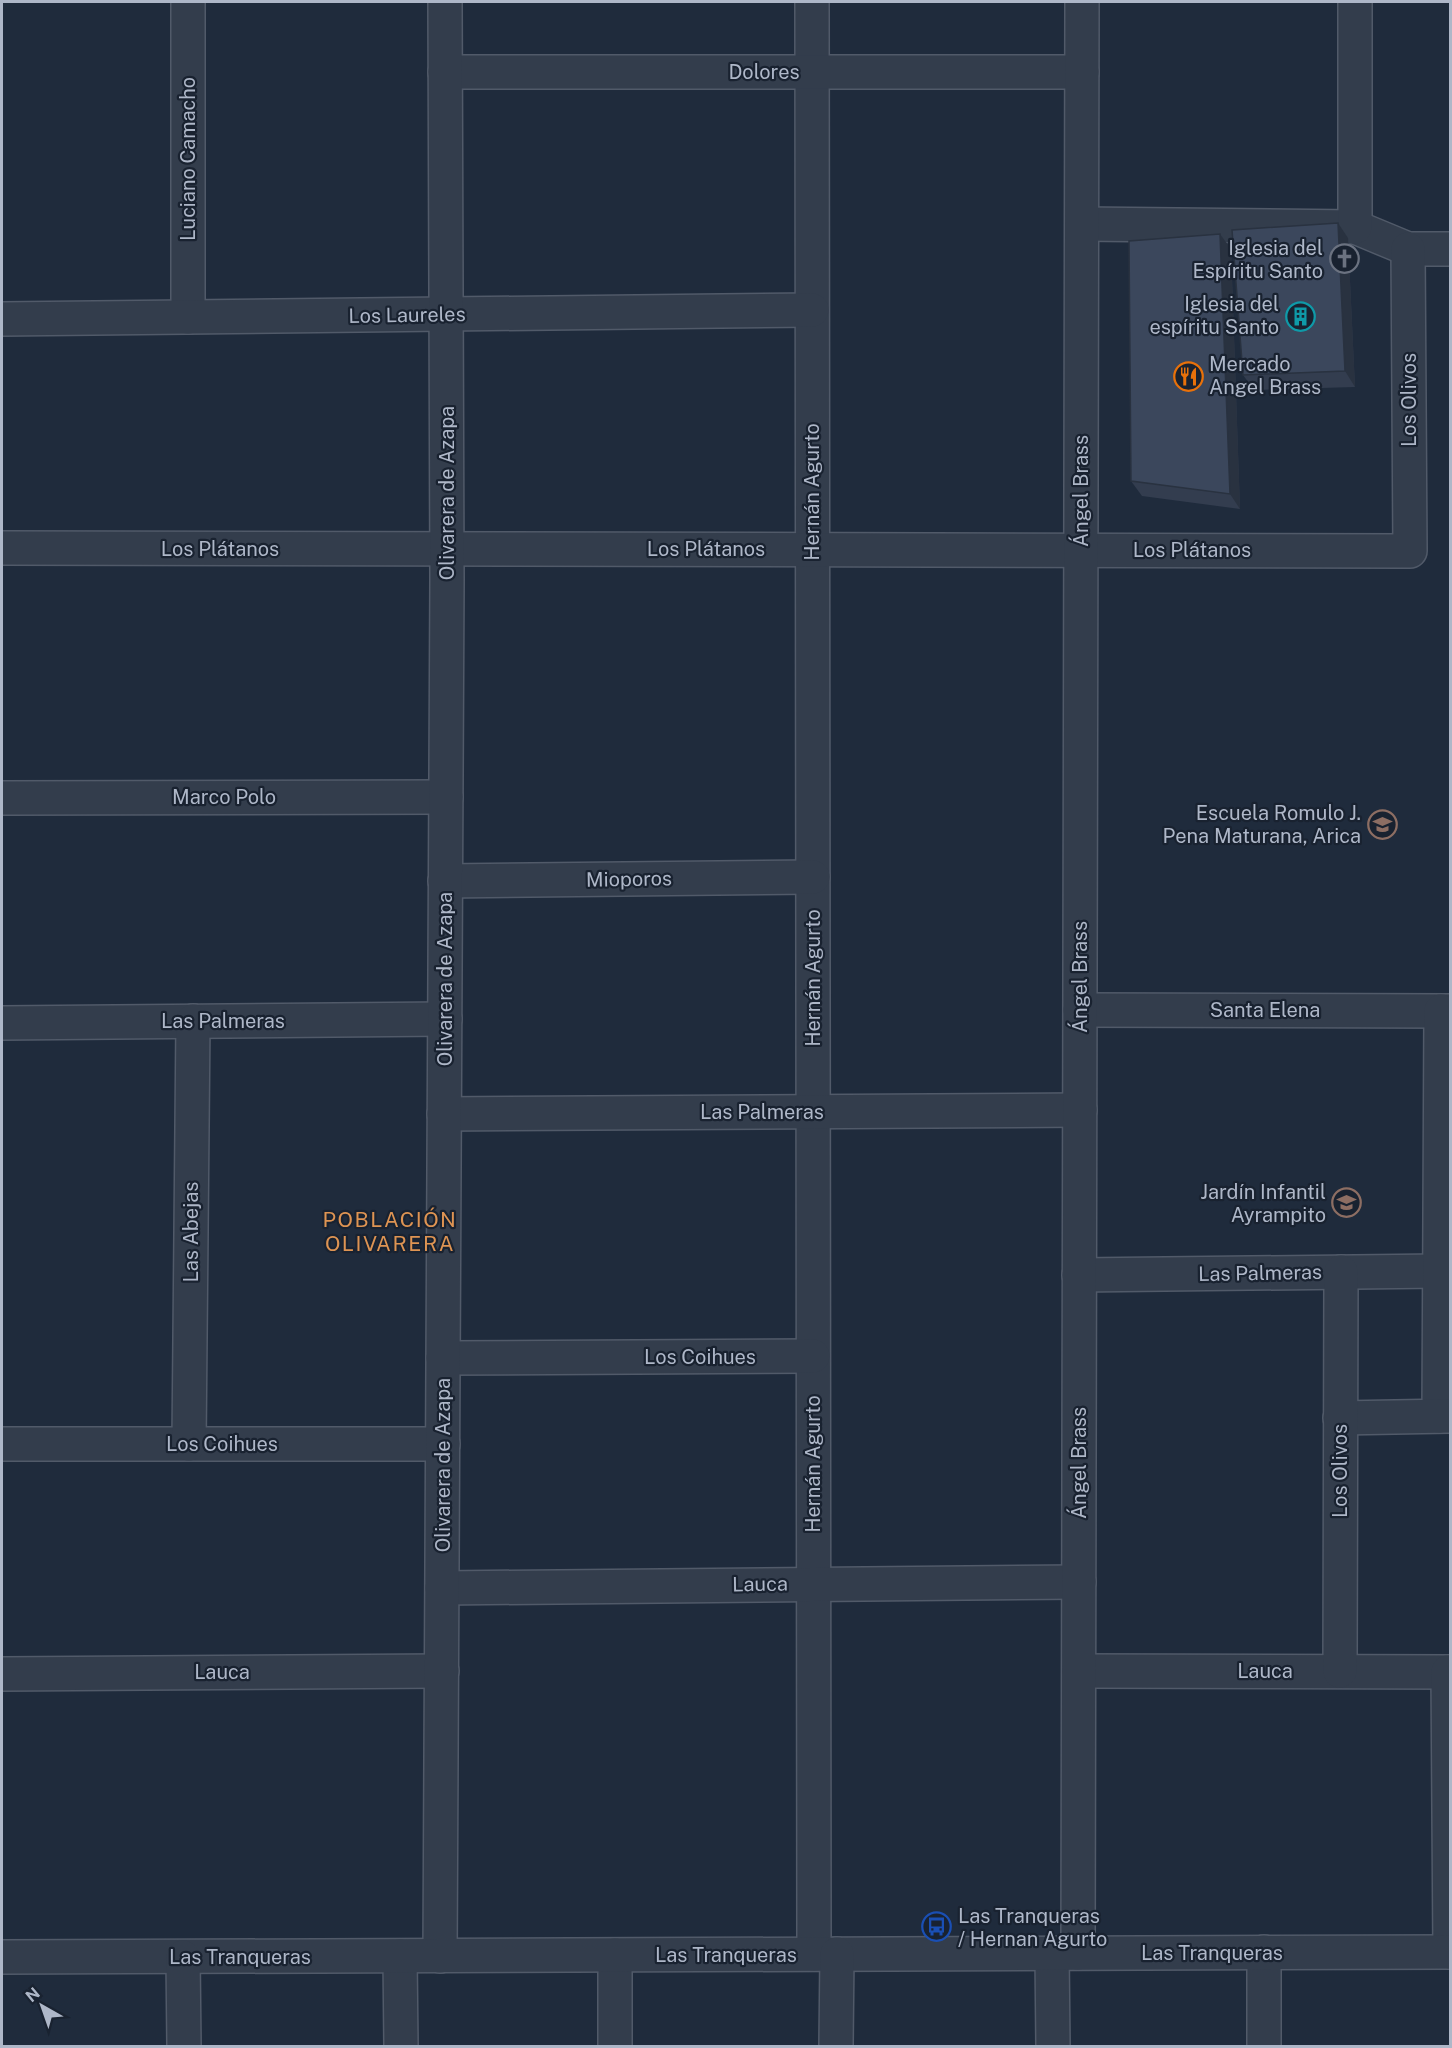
<svg xmlns="http://www.w3.org/2000/svg" width="1452" height="2048" font-family="'Public Sans',sans-serif">
	<rect width="100%" height="100%" fill="#1f2b3c"/>
	<g fill="none" stroke-linecap="round" stroke-linejoin="round">
		<defs>
			<g id="minor">
				<polyline points="812,2 814,1954"/>
				<polyline points="445,72 1082,72"/>
				<polyline points="1082,224 1355,227 1408,249 1450,249"/>
				<polyline points="1355,227 1355,2"/>
				<polyline points="188,317 188,2"/>
				<polyline points="2,319 812,310"/>
				<polyline points="2,548 1410,551 1408,249"/>
				<polyline points="2,798 446,797"/>
				<polyline points="445,881 813,877"/>
				<polyline points="1080,1010 1450,1011"/>
				<polyline points="2,1023 445,1019"/>
				<polyline points="444,1114 1080,1110"/>
				<polyline points="1079,1275 1440,1271"/>
				<polyline points="443,1358 813,1356"/>
				<polyline points="1439,1416 1441,1011"/>
				<polyline points="1340,1418 1450,1416"/>
				<polyline points="2,1444 443,1444"/>
				<polyline points="189,1444 193,1021"/>
				<polyline points="442,1588 1079,1582"/>
				<polyline points="1079,1671 1450,1672"/>
				<polyline points="1340,1671 1341,1272"/>
				<polyline points="1448,1672 1450,1952"/>
				<polyline points="2,1674 442,1671"/>
				<polyline points="1264,1952 1264,2046"/>
				<polyline points="1052,1953 1053,2046"/>
				<polyline points="1078,1953 1082,2"/>
				<polyline points="615,1955 615,2046"/>
				<polyline points="400,1956 401,2046"/>
				<polyline points="440,1956 447,579 445,2"/>
				<polyline points="2,1957 1450,1952"/>
				<polyline points="183,1957 184,2046"/>
				<polyline points="836,2046 837,1954"/>
			</g>
		</defs>
		<!-- minor casing -->
		<use href="#minor" stroke="#515a69" stroke-width="36"/>
		<!-- minor -->
		<use href="#minor" stroke="#333d4c" stroke-width="33"/>
	</g>
	<!-- wall -->
	<g fill="#333d4f">
		<polygon points="1338,223 1348,238 1355,387 1254,390 1243,375"/>
		<polygon points="1220,234 1231,249 1240,509 1142,496 1131,481"/>
	</g>
	<!-- shaded-wall -->
	<g fill="#293240">
		<polygon points="1338,223 1348,238 1355,387 1345,371"/>
		<polygon points="1220,234 1231,249 1240,509 1230,494"/>
	</g>
	<!-- building -->
	<g fill="#3b475c" stroke="#293240" stroke-width="1.5">
		<polygon points="1338,223 1345,371 1243,375 1232,230"/>
		<polygon points="1220,234 1230,494 1131,481 1129,241"/>
	</g>
	<!-- icons -->
	<defs>
		<symbol id="church-ring" viewBox="-11 -11 22 22"><circle r="9.5" fill="#192230" stroke="#6b7280" stroke-width="1.5"/><path d="M-1.2-6h2.4v3.5h3.3v2.4h-3.3V6h-2.4V-.1h-3.3v-2.4h3.3Z" fill="#6b7280"/></symbol>
		<symbol id="building-ring" viewBox="-11 -11 22 22"><circle r="9.5" fill="#192230" stroke="#0f9aa8" stroke-width="1.5"/><path d="M-4-6H4V6H1V3H-1V6H-4ZM-2.5-4.3h1.7v1.8h-1.7ZM.8-4.3h1.7v1.8H.8ZM-2.5-1h1.7V.8h-1.7ZM.8-1h1.7V.8H.8Z" fill="#0f9aa8"/></symbol>
		<symbol id="restaurant-ring" viewBox="-11 -11 22 22"><circle r="9.5" fill="#192230" stroke="#e8710a" stroke-width="1.5"/><path d="M-5-6h1v4h1v-4h1v4h1v-4h1v5L-1.5 .5V6h-2V.5L-5-1ZM5-6V6H3V1.5H1.5Q1.5-4 5-6Z" fill="#e8710a"/></symbol>
		<symbol id="school-ring" viewBox="-11 -11 22 22"><circle r="9.5" fill="#192230" stroke="#8d6e63" stroke-width="1.5"/><path d="M0-5L7-2L0 1L-7-2ZM-4 1L0 2.5L4 1V4Q0 6-4 4Z" fill="#8d6e63"/></symbol>
		<symbol id="bus-ring" viewBox="-11 -11 22 22"><circle r="9.5" fill="#192230" stroke="#1a4fb4" stroke-width="1.5"/><path d="M-5-6H5V4H4V6H2V4H-2V6H-4V4H-5ZM-3.5-4V0h7V-4ZM-3.5 1.2v1.5H-2V1.2ZM2 1.2v1.5H3.5V1.2Z" fill="#1a4fb4"/></symbol>
	</defs>
	<g fill-rule="evenodd">
		<use href="#church-ring" x="1328" y="242" width="33" height="33"/>
		<use href="#building-ring" x="1284" y="300" width="33" height="33"/>
		<use href="#restaurant-ring" x="1172" y="360" width="33" height="33"/>
		<use href="#school-ring" x="1366" y="808" width="33" height="33"/>
		<use href="#school-ring" x="1330" y="1186" width="33" height="33"/>
		<use href="#bus-ring" x="920" y="1910" width="33" height="33"/>
	</g>
	<g text-anchor="middle" dominant-baseline="central" stroke-width="4.5" stroke-linejoin="round" paint-order="stroke">
		<!-- street labels -->
		<g font-size="20" fill="#aeb7c8" stroke="#192230">
			<text x="764" y="72">Dolores</text>
			<text transform="translate(188 159) rotate(-90)">Luciano Camacho</text>
			<text transform="translate(407 315) rotate(-1)">Los Laureles</text>
			<text transform="translate(1409 400) rotate(-90)">Los Olivos</text>
			<text transform="translate(1081 491) rotate(-90)">Ángel Brass</text>
			<text transform="translate(812 492) rotate(-90)">Hernán Agurto</text>
			<text transform="translate(447 493) rotate(-90)">Olivarera de Azapa</text>
			<text x="220" y="549">Los Plátanos</text>
			<text x="706" y="549">Los Plátanos</text>
			<text x="1192" y="550">Los Plátanos</text>
			<text x="224" y="797">Marco Polo</text>
			<text transform="translate(629 879) rotate(-1)">Mioporos</text>
			<text transform="translate(1080 977) rotate(-90)">Ángel Brass</text>
			<text transform="translate(813 978) rotate(-90)">Hernán Agurto</text>
			<text transform="translate(445 979) rotate(-90)">Olivarera de Azapa</text>
			<text x="1265" y="1010">Santa Elena</text>
			<text x="223" y="1021">Las Palmeras</text>
			<text x="762" y="1112">Las Palmeras</text>
			<text transform="translate(191 1232) rotate(-90)">Las Abejas</text>
			<text transform="translate(1260 1273) rotate(-1)">Las Palmeras</text>
			<text x="700" y="1357">Los Coihues</text>
			<text x="222" y="1444">Los Coihues</text>
			<text transform="translate(1079 1463) rotate(-90)">Ángel Brass</text>
			<text transform="translate(813 1464) rotate(-90)">Hernán Agurto</text>
			<text transform="translate(443 1465) rotate(-90)">Olivarera de Azapa</text>
			<text transform="translate(1340 1471) rotate(-90)">Los Olivos</text>
			<text transform="translate(760 1584) rotate(-1)">Lauca</text>
			<text x="1265" y="1671">Lauca</text>
			<text x="222" y="1672">Lauca</text>
			<text x="1212" y="1953">Las Tranqueras</text>
			<text x="726" y="1955">Las Tranqueras</text>
			<text x="240" y="1957">Las Tranqueras</text>
		</g>
		<!-- poi labels -->
		<g font-size="20" fill="#aeb7c8" stroke="#192230" text-anchor="end">
			<text x="1323" y="248">Iglesia del<tspan x="1323" dy="23">Espíritu Santo</tspan></text>
			<text x="1279" y="304">Iglesia del<tspan x="1279" dy="23">espíritu Santo</tspan></text>
			<text x="1209" y="364" text-anchor="start">Mercado<tspan x="1209" dy="23">Angel Brass</tspan></text>
			<text x="1361" y="813">Escuela Romulo J.<tspan x="1361" dy="23">Pena Maturana, Arica</tspan></text>
			<text x="1326" y="1192">Jardín Infantil<tspan x="1326" dy="23">Ayrampito</tspan></text>
			<text x="958" y="1916" text-anchor="start">Las Tranqueras<tspan x="958" dy="23">/ Hernan Agurto</tspan></text>
		</g>
		<!-- neighbourhood labels -->
		<g font-size="21" letter-spacing="1.5" fill="#de9453" stroke="#192230">
			<text x="390" y="1219">POBLACIÓN<tspan x="390" dy="24">OLIVARERA</tspan></text>
		</g>
	</g>
	<!-- border -->
	<rect width="1452" height="2048" fill="none" stroke="#aeb7c8" stroke-width="6"/>
	<!-- north arrow -->
	<g transform="translate(42 2006) rotate(320)" stroke="#192230" stroke-width="4.5" paint-order="stroke">
	<path d="M0-4.5L10 22L0 15L-10 22Z" fill="#aeb7c8"/>
	<text y="-9" font-size="16" font-weight="bold" text-anchor="middle" fill="#aeb7c8">N</text>
	</g>
</svg>
